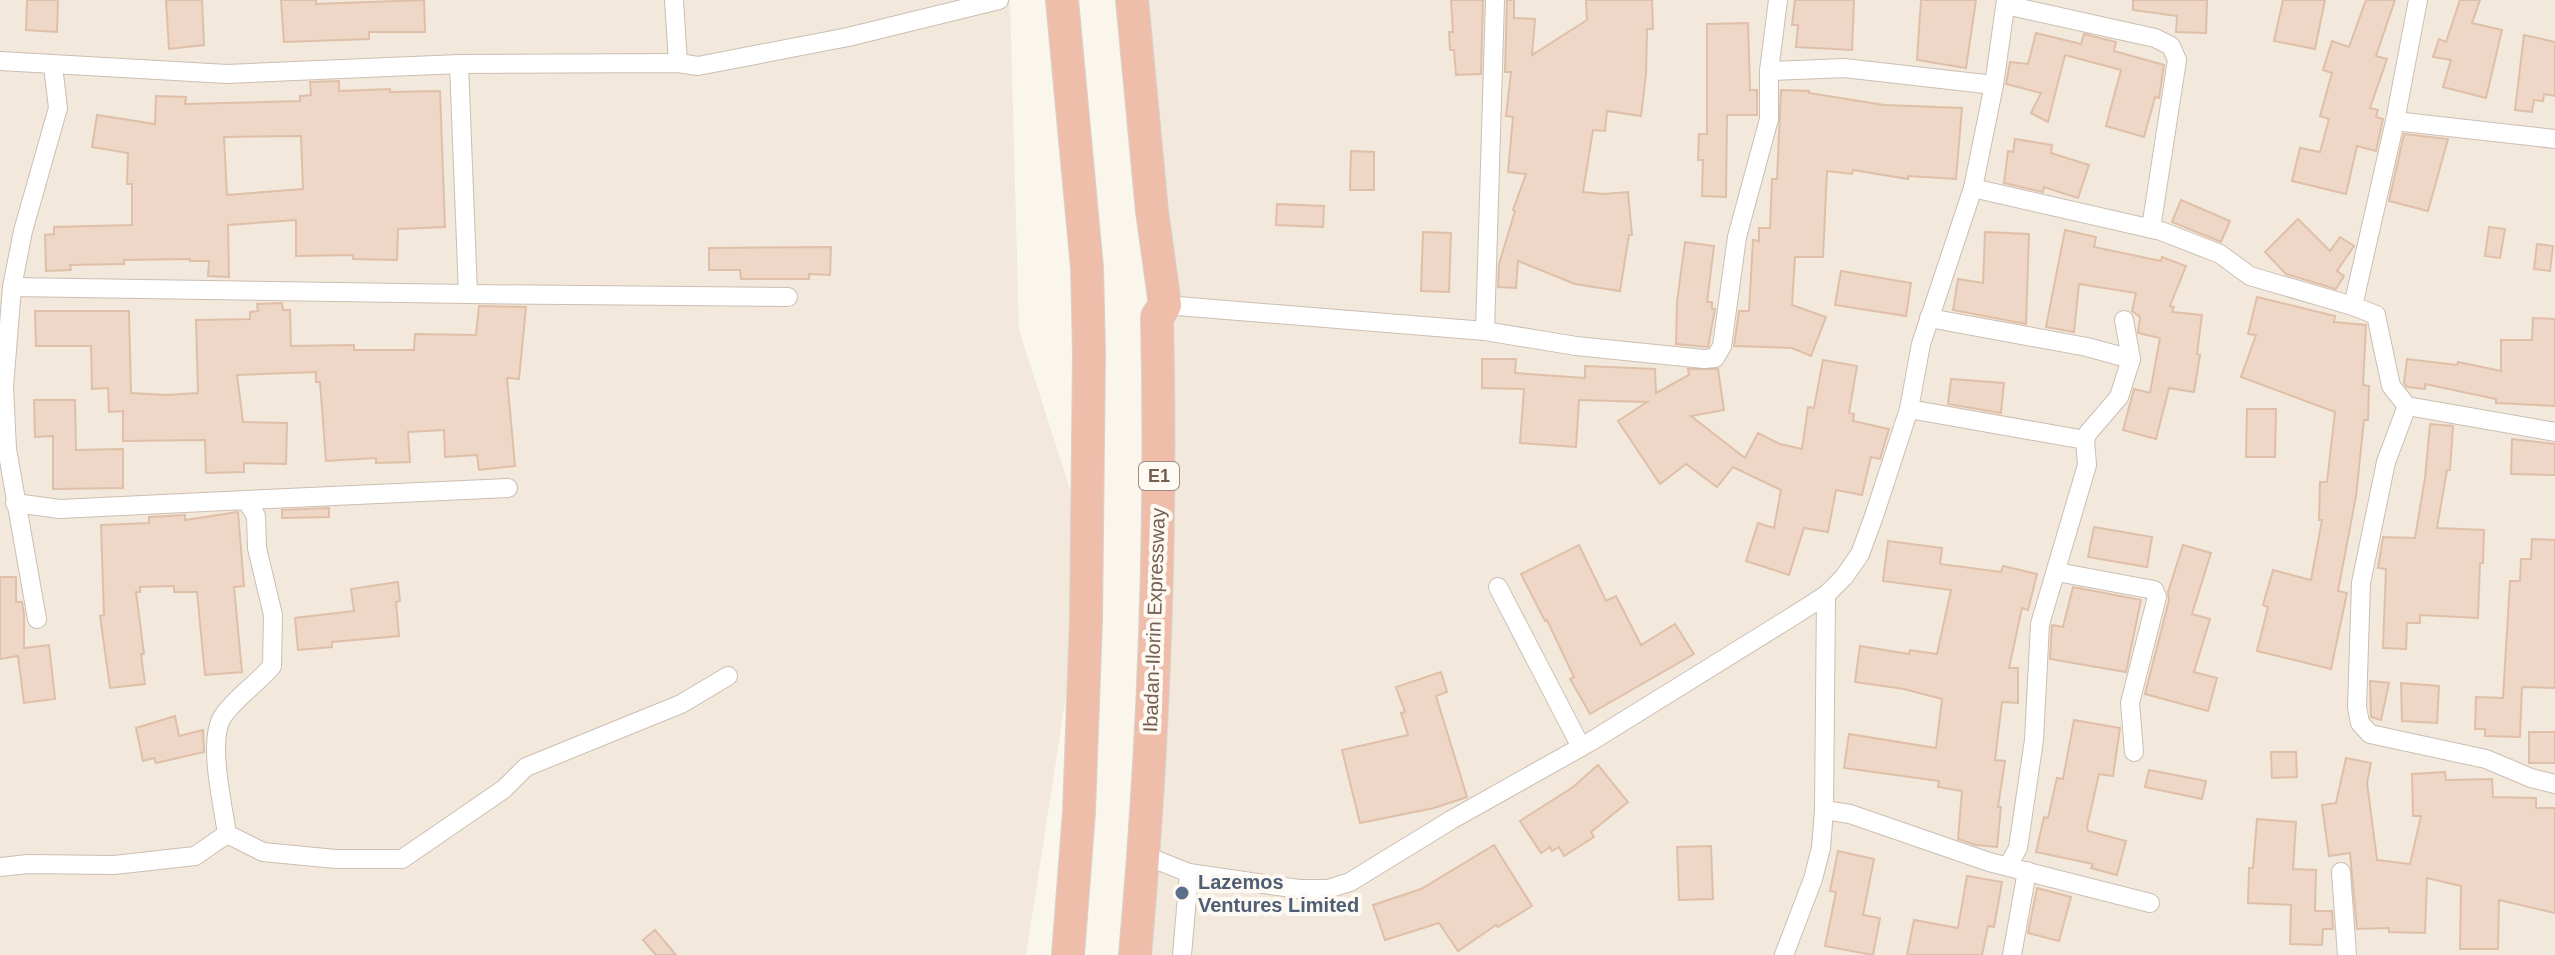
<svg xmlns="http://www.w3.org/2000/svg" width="2555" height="955" font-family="Helvetica,sans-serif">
	<rect width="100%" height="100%" fill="#fbf6ec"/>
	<!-- residential -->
	<g fill="#f2e8db">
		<polygon points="0,0 1010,0 1019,330 1089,548 1026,955 0,955"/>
		<polygon points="1143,0 2555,0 2555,955 1137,955 1155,767 1148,73"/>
	</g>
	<!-- building -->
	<g fill="#eed7c6" stroke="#dfbfa8" stroke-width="2" fill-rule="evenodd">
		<polygon points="27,0 58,0 57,32 26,30"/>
		<polygon points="166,0 202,0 204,45 169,49"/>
		<polygon points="281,0 316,0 316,4 424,0 425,32 369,32 369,39 284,42"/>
		<polygon points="1451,0 1483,0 1481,74 1456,75 1454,50 1450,50 1449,32 1453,32"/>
		<polygon points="1507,0 1514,0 1514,18 1535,19 1532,55 1587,20 1586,0 1652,0 1653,29 1647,29 1646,74 1641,116 1607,111 1605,131 1593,130 1583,192 1604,194 1628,192 1632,235 1629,235 1620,291 1575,284 1518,261 1516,288 1498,287 1499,264 1515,211 1513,210 1526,174 1508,172 1513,117 1506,116 1511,72 1505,72"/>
		<polygon points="1795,0 1854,0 1852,50 1796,47 1798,25 1792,25"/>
		<polygon points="1921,0 1976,0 1966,68 1917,60"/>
		<polygon points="2133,0 2207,0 2206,33 2176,32 2177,16 2133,10"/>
		<polygon points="2283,0 2325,0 2315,49 2274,41"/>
		<polygon points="2366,0 2395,0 2376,56 2387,59 2370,108 2378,110 2376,117 2383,119 2376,151 2357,146 2346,194 2292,181 2300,148 2320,152 2329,119 2320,116 2332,73 2323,70 2332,41 2349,47"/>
		<polygon points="2460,0 2480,0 2472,23 2502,30 2486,98 2443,87 2451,60 2433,57 2439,39 2446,42"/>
		<polygon points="1748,23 1750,90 1757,90 1757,115 1727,115 1726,197 1702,196 1703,160 1698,160 1699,134 1707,134 1707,24"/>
		<polygon points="2036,33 2081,44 2084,34 2116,42 2114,51 2164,65 2159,98 2155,97 2144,137 2106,126 2121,70 2065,55 2048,122 2031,113 2041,93 2006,84 2010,62 2028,64"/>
		<polygon points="2524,35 2555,42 2555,96 2544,94 2543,101 2534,100 2532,112 2515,110"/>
		<path d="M339 81V91L390 89V92L440 91 445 227 398 229 397 260 353 259V255L296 256V220L228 225 229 277 208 276 209 261H190V259L124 260V264L70 265 71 270 46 271 45 235 54 234V227L132 225V184H127L128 153 92 147 97 115 155 124 156 96 186 97 185 104 300 101V96L311 95 310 82ZM301 136 303 189 227 195 224 137Z"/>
		<polygon points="1781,90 1809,91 1809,93 1884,105 1962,108 1956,179 1908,176 1908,179 1853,170 1852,174 1827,171 1823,257 1795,257 1792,305 1826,317 1811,356 1792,348 1734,346 1739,311 1749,311 1753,240 1759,241 1759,228 1770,228 1772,179 1777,179"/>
		<polygon points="2404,134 2448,139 2428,211 2389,201"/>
		<polygon points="2015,139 2052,145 2051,153 2089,165 2078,198 2044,187 2043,192 2004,183 2008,151 2013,152"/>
		<polygon points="1351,151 1374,152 1374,190 1350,190"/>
		<polygon points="2181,200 2230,221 2221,242 2172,222"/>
		<polygon points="1277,204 1324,206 1323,227 1276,225"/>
		<polygon points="2298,219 2330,251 2340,237 2354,246 2337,271 2344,276 2336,289 2286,274 2265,252"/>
		<polygon points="2489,227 2505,229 2500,258 2485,256"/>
		<polygon points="2065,230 2096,237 2094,247 2161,261 2162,257 2186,266 2170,306 2174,307 2172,312 2202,315 2197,354 2200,355 2194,392 2169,388 2156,439 2123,430 2134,389 2150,393 2160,338 2138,333 2140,317 2132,311 2136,293 2079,284 2074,332 2046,327"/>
		<polygon points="1423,232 1451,233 1449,292 1421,291"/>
		<polygon points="1985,232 2029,234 2026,324 1953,310 1958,279 1983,283"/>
		<polygon points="1685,242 1714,246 1707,302 1712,302 1712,309 1715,309 1708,347 1676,344 1677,302"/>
		<polygon points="2537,244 2553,246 2550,271 2534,269"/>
		<polygon points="831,247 830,275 809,274 809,279 741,279 740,270 709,270 709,248"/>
		<polygon points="1841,271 1911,283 1906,316 1835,305"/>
		<polygon points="2257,297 2335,316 2334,322 2366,325 2363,385 2369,386 2368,420 2364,420 2356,496 2338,591 2347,593 2331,669 2257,651 2268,607 2263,605 2273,570 2311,580 2322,520 2319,520 2320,482 2327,482 2335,412 2241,377 2256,335 2248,334"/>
		<polygon points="282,303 283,310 290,310 291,346 354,345 354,350 414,350 415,334 476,335 479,306 526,307 519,379 507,378 515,466 479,470 477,455 445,457 444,430 408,432 410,462 376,463 376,458 326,461 320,382 316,382 316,372 237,375 243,422 287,423 286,464 244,463 244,472 206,473 205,440 123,441 123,411 109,412 108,388 92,389 91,346 36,346 35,311 129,311 131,393 166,395 198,393 196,320 250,319 250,312 258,311 257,304"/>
		<polygon points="2533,318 2555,319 2555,406 2496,403 2496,399 2425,384 2425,389 2407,387 2404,383 2407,359 2457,365 2458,362 2501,371 2501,340 2532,340"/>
		<polygon points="1482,359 1516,359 1515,373 1585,378 1585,366 1655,369 1656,393 1689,375 1688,369 1718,369 1724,410 1691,416 1745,458 1758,433 1780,444 1802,449 1808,407 1814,408 1823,360 1857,366 1849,413 1854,414 1853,421 1889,429 1880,459 1871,457 1862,495 1836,490 1828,532 1804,528 1789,575 1746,561 1758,523 1774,528 1781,490 1733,467 1717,487 1686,464 1660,484 1618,421 1647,402 1579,400 1576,447 1520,443 1524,389 1482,388"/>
		<polygon points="1951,379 2004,383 2001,413 1948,404"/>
		<polygon points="34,400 75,400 76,450 123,449 123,488 53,489 53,436 35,437"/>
		<polygon points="2247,409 2276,409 2275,457 2246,457"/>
		<polygon points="2430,424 2453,426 2450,470 2447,470 2437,528 2484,530 2483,563 2480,563 2478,618 2420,615 2420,623 2407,623 2406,649 2383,648 2386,569 2378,568 2383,537 2415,538 2425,478"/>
		<polygon points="2512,439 2555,444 2555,475 2511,474"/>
		<polygon points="329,508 329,517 282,518 282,510"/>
		<polygon points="238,512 244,586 234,587 242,672 205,675 197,592 174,592 174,586 140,587 140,592 136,592 144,654 141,654 145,684 110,688 100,616 104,615 101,525 149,523 149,517 185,515 185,520"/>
		<polygon points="2094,527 2152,537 2147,567 2088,557"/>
		<polygon points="2532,539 2555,540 2555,688 2522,687 2520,737 2485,736 2485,729 2475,729 2476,697 2503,698 2510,581 2520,581 2521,559 2531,559"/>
		<polygon points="1888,541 1942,548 1940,564 2001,572 2003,566 2037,574 2028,610 2022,608 2009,668 2018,668 2018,703 2002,702 1995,760 2005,761 1998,807 2001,807 1997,847 1976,845 1958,839 1962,791 1938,787 1939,781 1844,768 1849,734 1936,748 1942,699 1904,689 1855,682 1860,646 1909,654 1910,650 1937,654 1951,590 1883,581"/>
		<polygon points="1579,545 1606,601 1616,596 1641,645 1675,624 1694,654 1590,714 1570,679 1574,677 1547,620 1545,621 1521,574"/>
		<polygon points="2183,545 2211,553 2192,614 2210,619 2194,672 2217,678 2208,711 2145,694 2169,600 2168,592"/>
		<polygon points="0,577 16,577 16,602 22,602 24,614 24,648 49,645 55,699 24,703 18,656 0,659"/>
		<polygon points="398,582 400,601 396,602 399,636 332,642 332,647 298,650 295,618 354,611 351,589"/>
		<polygon points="2073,587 2141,600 2126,672 2050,659 2052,625 2063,627"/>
		<polygon points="1441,672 1447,692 1436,696 1467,797 1434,808 1360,823 1342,750 1408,735 1401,713 1405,712 1396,687"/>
		<polygon points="2370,681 2389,683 2381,720 2371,717"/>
		<polygon points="2401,683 2439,686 2437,723 2402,721"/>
		<polygon points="175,716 179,736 203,730 204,752 156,763 154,758 143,761 136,728"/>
		<polygon points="2074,720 2120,728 2113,776 2099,774 2087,827 2088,831 2126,841 2117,875 2091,868 2093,864 2036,852 2044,817 2048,818 2057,778 2063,779"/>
		<rect x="2529" y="732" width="26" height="31"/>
		<polygon points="2271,752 2296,752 2297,777 2272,778"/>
		<polygon points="2346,758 2371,763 2367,783 2377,860 2410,864 2421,816 2413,816 2412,774 2445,772 2446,780 2492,779 2493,797 2536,798 2536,808 2555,808 2555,913 2499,900 2498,949 2460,949 2461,886 2427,878 2425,933 2389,932 2389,928 2357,929 2350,853 2329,856 2322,805 2336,803"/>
		<polygon points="1598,765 1628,802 1591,832 1594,837 1564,856 1559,847 1552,851 1550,847 1541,853 1520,821 1573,787"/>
		<polygon points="2149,770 2206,781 2202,799 2145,787"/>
		<polygon points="2257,819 2296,822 2293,869 2316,870 2315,911 2332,911 2333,929 2323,929 2322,945 2290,944 2291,905 2248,903 2249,868 2253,868"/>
		<polygon points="1494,845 1532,906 1498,927 1496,925 1458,951 1439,923 1385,940 1373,905 1421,889"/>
		<polygon points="1711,846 1713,899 1679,900 1677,847"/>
		<polygon points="1838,851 1874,859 1863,915 1880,918 1873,955 1825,946 1836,892 1830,891"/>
		<polygon points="1967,876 2002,882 1994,927 1988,926 1982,955 1907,955 1914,920 1958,928"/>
		<polygon points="2037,888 2071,897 2059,941 2028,933"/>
		<polygon points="655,930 676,955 656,955 643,940"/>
	</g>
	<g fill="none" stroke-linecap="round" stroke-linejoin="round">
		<defs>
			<g id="minor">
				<polyline points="674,0 678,63"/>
				<polyline points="2418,0 2395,121 2353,306 2376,315 2391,386 2407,406 2555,432"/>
				<polyline points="2006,5 2155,38 2171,46 2177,60 2151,228"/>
				<polyline points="0,61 227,74 459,64 678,63 698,66 848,37 999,0"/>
				<polyline points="1769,71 1844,68 1994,85"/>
				<polyline points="2395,121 2555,139"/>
				<polyline points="1973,188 2161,231 2220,254 2250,276 2353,306"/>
				<polyline points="12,287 468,294 459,64"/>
				<polyline points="468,294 788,297"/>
				<polyline points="1165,305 1485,331 1576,346 1704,359 1715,358 1722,346 1737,237 1769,119 1769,71 1778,0"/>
				<polyline points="1929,318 2087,347 2131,359 2124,320"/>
				<polyline points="1485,331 1495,0"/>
				<polyline points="2407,406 2386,462 2361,583 2357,707 2360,723 2370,734 2486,759 2531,778 2555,784"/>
				<polyline points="1909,409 2085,440"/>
				<polyline points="246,500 508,488"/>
				<path d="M15 503 60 509 246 500 256 516 257 548 273 615 272 666C258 683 236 697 223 716 207 740 223 805 227 834L263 852 336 859H402L504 789 526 767 681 704 728 676"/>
				<polyline points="2057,572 2154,590 2157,597 2130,703 2134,752"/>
				<polyline points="1498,587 1581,747"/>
				<polyline points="37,619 7,449 4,387 12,287 23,231 58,108 53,66"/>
				<polyline points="1824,810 1850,814 1989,862 2150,903"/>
				<polyline points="1144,855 1189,873 1299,889 1328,889 1350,882 1451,820 1590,742 1790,618 1826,595 1844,577 1860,554 1874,516 1909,409 1921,344 1973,188 1994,85 2006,0"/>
				<polyline points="2008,866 2018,848 2034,740 2040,624 2087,465 2085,440 2088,433 2119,397 2131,359"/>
				<polyline points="0,867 28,864 114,865 195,856 227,834"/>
				<polyline points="2341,872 2347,955"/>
				<polyline points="1182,955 1189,873"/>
				<polyline points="1784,955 1813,879 1821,848 1824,810 1826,595"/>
				<polyline points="2012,955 2027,871"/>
			</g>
			<g id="motorway">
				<polyline points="1062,0 1087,268 1089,353 1086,620 1079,812 1068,955"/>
				<path d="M1132 0 1152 211 1165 305 1157 317C1162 530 1154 743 1135 955"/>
			</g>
		</defs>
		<!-- minor casing -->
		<use href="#minor" stroke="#ccbeb2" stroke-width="20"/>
		<!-- motorway casing -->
		<use href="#motorway" stroke="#d8d2ce" stroke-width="34"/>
		<!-- minor -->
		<use href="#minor" stroke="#fff" stroke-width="18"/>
		<!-- motorway -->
		<use href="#motorway" stroke="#eebeaa" stroke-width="32"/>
	</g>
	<!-- markers -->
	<circle fill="#5c6f8a" stroke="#fef9f2" stroke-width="3" cx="1182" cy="893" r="8"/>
	<g text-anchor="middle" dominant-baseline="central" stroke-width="8" stroke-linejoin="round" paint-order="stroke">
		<!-- shield labels -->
		<rect fill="#fef9f2" stroke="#9d8d81" stroke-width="2" x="1139" y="462" width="40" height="28" rx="6"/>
		<g font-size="18" font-weight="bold" fill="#745f51">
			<text x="1159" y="476">E1</text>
		</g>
		<!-- street labels -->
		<g font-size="20" fill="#745f51" stroke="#fef9f2">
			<text transform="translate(1154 620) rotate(-88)">Ibadan-Ilorin Expressway</text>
		</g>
		<!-- service labels -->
		<g font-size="20" font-weight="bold" fill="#4e5e75" stroke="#fef9f2" text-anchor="start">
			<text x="1198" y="882">Lazemos<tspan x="1198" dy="23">Ventures Limited</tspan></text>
		</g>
	</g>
</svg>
